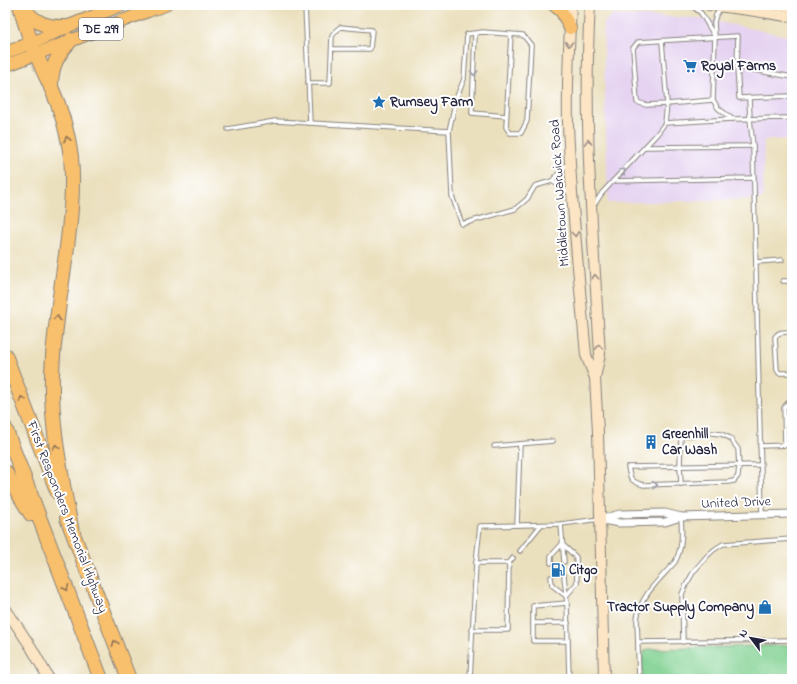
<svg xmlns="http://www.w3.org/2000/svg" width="797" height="684" font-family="'Indie Flower',sans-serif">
	<rect width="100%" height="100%" fill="#fff"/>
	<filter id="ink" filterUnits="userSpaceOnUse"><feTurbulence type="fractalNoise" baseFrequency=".025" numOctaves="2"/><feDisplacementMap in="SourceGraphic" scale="8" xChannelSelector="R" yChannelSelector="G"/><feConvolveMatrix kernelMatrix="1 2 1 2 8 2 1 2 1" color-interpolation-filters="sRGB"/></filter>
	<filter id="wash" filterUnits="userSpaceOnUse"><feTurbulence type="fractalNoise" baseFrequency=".012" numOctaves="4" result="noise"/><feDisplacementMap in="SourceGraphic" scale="16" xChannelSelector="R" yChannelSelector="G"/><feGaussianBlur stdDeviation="0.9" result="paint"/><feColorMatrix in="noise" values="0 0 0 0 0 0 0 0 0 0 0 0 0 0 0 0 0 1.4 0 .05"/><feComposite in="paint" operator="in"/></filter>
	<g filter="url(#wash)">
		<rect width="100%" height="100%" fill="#ebe0be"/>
		<!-- built -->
		<polygon fill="#e5d3f1" points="612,15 699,18 792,37 792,139 764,140 763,199 608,203 603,24"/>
		<!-- green -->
		<path fill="#7fd090" stroke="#507966" d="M792 645V679H643C642 672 640 656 645 651 647 649 648 649 651 649Z"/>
	</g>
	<g filter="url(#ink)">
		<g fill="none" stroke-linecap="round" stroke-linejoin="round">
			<defs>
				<g id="lane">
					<polyline points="305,5 310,123"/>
					<polyline points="691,5 701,13 714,35"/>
					<polyline points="721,8 716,15 714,22 715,37 713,100 718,108 732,119"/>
					<polyline points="475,34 472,113 506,116"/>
					<polyline points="737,67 792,77"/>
					<polyline points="308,83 330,83 332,36 340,27 372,30 370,49 332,49"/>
					<polyline points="749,98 750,119 753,146 762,515"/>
					<polyline points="713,100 667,104 646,105 637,102 633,48 638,42 738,36 737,67 739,98 792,96"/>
					<polyline points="665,123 732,119 792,118"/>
					<polyline points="228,129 275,121 449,131 452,196 462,224 515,209 527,199 535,186 552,181"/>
					<polyline points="449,131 456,99 464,79 467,34 483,32 523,35 531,45 527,121 521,133 510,133 506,127 511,34"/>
					<polyline points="645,147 753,146"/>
					<polyline points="567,164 552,181 570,193"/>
					<polyline points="613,181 754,178"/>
					<polyline points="594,205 602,193 657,134 665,123 667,104 662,41"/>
					<polyline points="756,262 782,260"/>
					<polyline points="783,281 792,281"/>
					<path d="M792 332C785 332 779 331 775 337L777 370 779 373H792"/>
					<path d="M712 433 721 434 730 438 738 449 739 466 738 476 734 481 728 482 644 485C631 482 630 479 628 467L761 465"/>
					<path d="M785 445 784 408C786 404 788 402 792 401"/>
					<polyline points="494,446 553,441"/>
					<polyline points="760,446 792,445"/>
					<polyline points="681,484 680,466 681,436 702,434"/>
					<polyline points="561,524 564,562"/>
					<polyline points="517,525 520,444"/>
					<polyline points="520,551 541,525"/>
					<polyline points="476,563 509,563"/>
					<polyline points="551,563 551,556 562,544 576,557 577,583 566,596 552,585 551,577"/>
					<polyline points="564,576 567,603 569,679"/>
					<polyline points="533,623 533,606 567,603"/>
					<polyline points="568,623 533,623 533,641 568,641"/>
					<polyline points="472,630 508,630 509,563 513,558"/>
					<polyline points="638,642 792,640"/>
					<polyline points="683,642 682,594 686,585 694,571 708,555 715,549 723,544 792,539"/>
					<polyline points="470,679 476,563 480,526 561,524 600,519"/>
					<path d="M639 679 637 619C640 596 660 579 675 562 683 547 682 533 681 517"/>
				</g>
				<g id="street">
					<polyline points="600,519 620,514 665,513 681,517 792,514"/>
					<polyline points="602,520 620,523 665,522 681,517"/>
				</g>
				<g id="secondary">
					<path d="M571 5C569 44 567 84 568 124 571 201 579 278 586 355L595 378 598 432 604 679"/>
					<path d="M590 5C583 121 593 238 600 354L595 378"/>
					<polyline points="709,5 749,10 792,17"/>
					<polyline points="781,5 792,7"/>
					<polyline points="5,608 31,647 49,679"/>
				</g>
				<g id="primary">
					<polyline points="554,5 562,12 570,28"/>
					<polyline points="5,53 41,39 66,27 122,5"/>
					<polyline points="5,66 148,11 165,5"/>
				</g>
				<g id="highway">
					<path d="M20 5C25 26 32 46 41 65 44 73 48 80 51 87 61 109 68 133 71 157 74 187 71 217 67 247 62 283 56 319 53 356 48 414 60 470 71 527"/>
					<path d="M21 5C33 22 45 28 66 27"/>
					<path d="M51 87C51 66 57 55 71 40"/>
					<polyline points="5,355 58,493"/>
					<polyline points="5,428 101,679"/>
					<polyline points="5,472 31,514"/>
					<polyline points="67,518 129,679"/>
				</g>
			</defs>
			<!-- lane casing -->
			<use href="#lane" stroke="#86817c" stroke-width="5.5"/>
			<!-- street casing -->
			<use href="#street" stroke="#86817c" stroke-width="9"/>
			<!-- secondary casing -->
			<use href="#secondary" stroke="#86817c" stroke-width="12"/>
			<!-- primary casing -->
			<use href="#primary" stroke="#86817c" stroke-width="14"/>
			<!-- highway casing -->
			<use href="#highway" stroke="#86817c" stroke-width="16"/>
			<!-- lane -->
			<use href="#lane" stroke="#fff" stroke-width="3.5"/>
			<!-- street -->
			<use href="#street" stroke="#fff" stroke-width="7"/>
			<!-- secondary -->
			<use href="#secondary" stroke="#fce5c4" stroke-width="10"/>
			<!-- primary -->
			<use href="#primary" stroke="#f8bf6c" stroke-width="12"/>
			<!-- highway -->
			<use href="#highway" stroke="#f8bf6c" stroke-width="14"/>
		</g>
		<!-- one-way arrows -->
		<defs><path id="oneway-chevron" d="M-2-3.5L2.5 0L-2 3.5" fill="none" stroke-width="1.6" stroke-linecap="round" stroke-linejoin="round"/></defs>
		<g stroke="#9a8d86">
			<use href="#oneway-chevron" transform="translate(569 44) rotate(92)"/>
			<use href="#oneway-chevron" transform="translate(588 142) rotate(-92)"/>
			<use href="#oneway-chevron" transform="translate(575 234) rotate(85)"/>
			<use href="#oneway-chevron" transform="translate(595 277) rotate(-93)"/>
			<use href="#oneway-chevron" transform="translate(599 347) rotate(-93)"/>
		</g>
		<g stroke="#9c9ca7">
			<use href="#oneway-chevron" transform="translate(474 73) rotate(92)"/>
			<use href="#oneway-chevron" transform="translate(623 171) rotate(-46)"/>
			<use href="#oneway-chevron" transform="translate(655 485) rotate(-2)"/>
		</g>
		<g stroke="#8d7054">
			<use href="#oneway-chevron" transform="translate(67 139) rotate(-102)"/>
			<use href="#oneway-chevron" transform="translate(57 318) rotate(-82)"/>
			<use href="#oneway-chevron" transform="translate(22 399) rotate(-111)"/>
			<use href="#oneway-chevron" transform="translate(56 447) rotate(-98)"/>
			<use href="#oneway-chevron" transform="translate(66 588) rotate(69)"/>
			<use href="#oneway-chevron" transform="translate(115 643) rotate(-111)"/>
		</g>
	</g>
	<!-- icons -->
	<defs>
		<symbol id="supermarket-bare" viewBox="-9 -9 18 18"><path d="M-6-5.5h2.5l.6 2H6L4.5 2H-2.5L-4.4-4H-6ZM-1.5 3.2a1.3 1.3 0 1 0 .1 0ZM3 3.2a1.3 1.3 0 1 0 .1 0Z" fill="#1f6fb2" stroke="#fff" stroke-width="2.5" paint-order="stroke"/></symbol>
		<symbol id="sight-bare" viewBox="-9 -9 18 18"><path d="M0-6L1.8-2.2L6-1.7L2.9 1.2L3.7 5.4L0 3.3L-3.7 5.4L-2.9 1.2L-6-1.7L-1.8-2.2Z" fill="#1f6fb2" stroke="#fff" stroke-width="2.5" paint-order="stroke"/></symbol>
		<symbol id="building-bare" viewBox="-9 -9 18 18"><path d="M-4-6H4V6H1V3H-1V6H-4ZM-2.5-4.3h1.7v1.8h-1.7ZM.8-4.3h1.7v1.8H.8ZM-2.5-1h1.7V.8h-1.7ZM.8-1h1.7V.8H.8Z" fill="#1f6fb2" stroke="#fff" stroke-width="2.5" paint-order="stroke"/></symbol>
		<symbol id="fuel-bare" viewBox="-9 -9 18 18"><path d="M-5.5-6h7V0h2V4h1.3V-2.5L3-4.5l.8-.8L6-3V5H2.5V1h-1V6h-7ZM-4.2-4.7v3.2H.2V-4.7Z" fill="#1f6fb2" stroke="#fff" stroke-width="2.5" paint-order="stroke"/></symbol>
		<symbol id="shop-bare" viewBox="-9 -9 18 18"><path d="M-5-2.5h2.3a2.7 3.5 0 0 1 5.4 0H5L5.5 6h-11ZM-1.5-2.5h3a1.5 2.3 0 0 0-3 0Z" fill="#1f6fb2" stroke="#fff" stroke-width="2.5" paint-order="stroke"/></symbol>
	</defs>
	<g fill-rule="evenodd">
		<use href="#supermarket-bare" x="680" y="56" width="20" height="20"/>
		<use href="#sight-bare" x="369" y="92" width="20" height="20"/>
		<use href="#building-bare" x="641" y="432" width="20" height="20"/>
		<use href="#fuel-bare" x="548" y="560" width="20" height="20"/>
		<use href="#shop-bare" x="755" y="597" width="20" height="20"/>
	</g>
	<g text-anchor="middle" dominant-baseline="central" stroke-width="4" stroke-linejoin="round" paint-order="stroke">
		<!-- shield labels -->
		<rect fill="#fff" stroke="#646476" stroke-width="1" x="79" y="18" width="44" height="22" rx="3"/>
		<g font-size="13" font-weight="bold" fill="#22223b">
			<text x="101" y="29">DE 299</text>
		</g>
		<!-- poi labels -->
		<g font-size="14" font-weight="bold" fill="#22223b" stroke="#fff" text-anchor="start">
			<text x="701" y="66">Royal Farms</text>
			<text x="390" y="102">Rumsey Farm</text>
			<text x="662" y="434">Greenhill<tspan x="662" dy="16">Car Wash</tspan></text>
			<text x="569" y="570">Citgo</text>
			<text x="754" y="607" text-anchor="end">Tractor Supply Company</text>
		</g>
		<!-- street labels -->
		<g font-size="14" fill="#22223b" stroke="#fff">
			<text transform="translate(560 193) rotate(-94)">Middletown Warwick Road</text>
			<text transform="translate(736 503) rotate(-2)">United Drive</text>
			<text transform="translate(67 517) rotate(69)">First Responders Memorial Highway</text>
		</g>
	</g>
	<!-- margin -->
	<rect width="797" height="684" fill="none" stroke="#fff" stroke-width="20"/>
	<!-- north arrow -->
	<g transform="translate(751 638) rotate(302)" stroke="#ffffff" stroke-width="3" paint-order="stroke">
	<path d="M0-3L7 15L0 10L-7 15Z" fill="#22223b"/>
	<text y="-6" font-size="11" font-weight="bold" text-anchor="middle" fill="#22223b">N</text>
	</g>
</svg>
